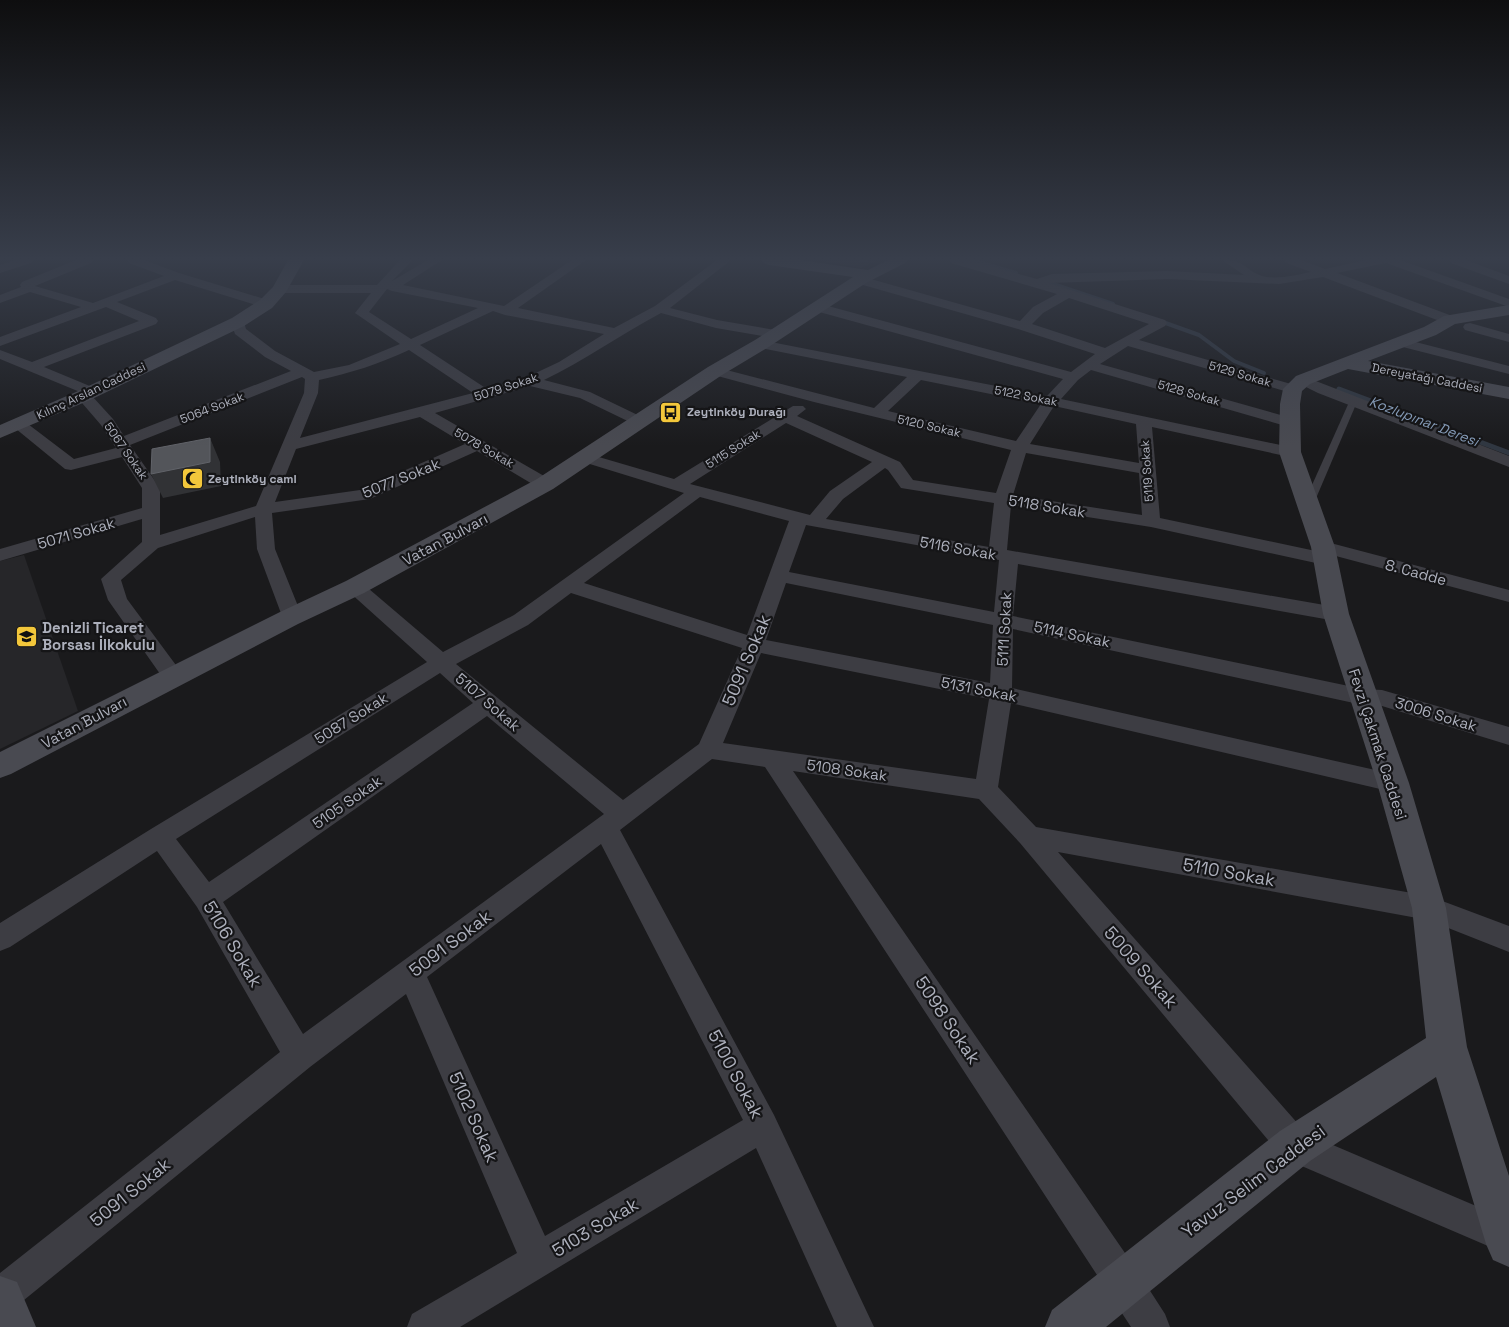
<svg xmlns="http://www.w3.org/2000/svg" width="1509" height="1327" font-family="'Space Grotesk',sans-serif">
	<rect width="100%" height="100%" fill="#1a1a1c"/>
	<!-- built -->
	<g fill="#262629">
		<polygon points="817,260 879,260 861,268"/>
		<polygon points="24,555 78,711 0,749 0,561"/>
	</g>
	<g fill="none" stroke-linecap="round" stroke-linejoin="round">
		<!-- stream-far1 -->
		<g stroke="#303741" stroke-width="4">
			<polyline points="861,260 867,260"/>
			<polyline points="971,260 1016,273"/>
			<polyline points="1047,282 1113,304"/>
			<polyline points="1160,321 1199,335 1234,361 1264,373"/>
		</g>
		<!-- stream -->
		<polyline stroke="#303741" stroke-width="5" points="1339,389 1509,453"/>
		<!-- lane -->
		<polygon fill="#3d3d43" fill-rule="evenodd" points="1350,400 1357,402 1314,503 1309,506 1306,505 1304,503"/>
		<!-- street -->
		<g fill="#3d3d43" fill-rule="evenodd">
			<polygon points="15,260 33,260 31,263 0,273 0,265"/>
			<path d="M76 260H93L91 263 35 286 93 303 164 276 129 263 127 260H144L179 273 271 301 272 304 266 308 175 280 117 302 156 318 158 321 156 324 44 367 97 389 99 392 97 395 92 396 113 419 124 436 291 371 265 357 235 334 231 322 233 319H243L246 329 275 351 314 372 349 365 400 344 355 313 371 293H280L274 289 280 285H377L400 260H413L392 281 428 260H442L403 285 504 306 572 260H586L518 308 614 328 655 306 717 260H731L670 308 717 320 775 330 782 334 775 338 716 328 661 313C621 334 584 361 544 380L590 392 646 419 648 422 646 425 640 427 580 398 530 386 435 413 551 480 554 484 551 488H539L477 451 370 499 272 513 275 549 302 616 299 621 292 623 285 621 282 616 257 549 255 517 158 548 121 580 127 599 184 676 181 681 173 684 165 681 108 600 101 579 142 542V519L0 561V549L142 508V488L122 457 71 470 65 469 10 424 12 421H24L74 459 116 448 101 425 76 396 80 392 0 359V350L32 362 139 321 106 307 0 346V337L81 307 30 292 0 303V295L21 287 20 285 22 282ZM387 289 392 291 478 308 411 339 369 312ZM493 311 505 315 604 334 559 362 525 378 487 389 420 345ZM409 350 473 393 300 438 318 393 319 380C351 373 379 364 409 350ZM302 377 305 379 304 393 256 506 160 535V488L130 445ZM420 417 465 444 360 490 275 502 296 449Z"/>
			<path d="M949 260H968L1037 279 1052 274 1168 271 1244 275 1222 260C1247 260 1244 270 1262 276 1276 280 1297 275 1311 272L1286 263 1284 260H1301L1325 269 1366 260H1400L1509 299V307L1386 263 1337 273 1455 317 1457 320 1455 323H1445L1323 277 1279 284 1168 279 1049 283 1165 320 1167 323 1165 326 1139 340 1298 386 1300 389 1298 392H1288L1128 346 1100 364 1295 419 1297 422 1295 425 1289 427 1091 370 1078 380 1061 399 1290 447 1296 449 1298 452 1296 455 1290 457 1152 427 1160 518 1325 553 1316 551 1314 547 1316 543 1323 541 1509 590V602L1332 555 1334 559 1332 563 1325 565 1151 527 1011 505 1007 550 1336 607 1343 609 1346 614 1343 619 1336 621 1018 564 1013 616 1363 689 1382 690 1509 727V745L1382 706 1363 705 1013 629 1012 688 1393 774 1402 776 1405 783 1402 790 1393 792 1011 703 998 787 1036 827 1429 896 1509 926V952L1428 920 1058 852 1307 1134 1509 1220V1254L1495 1249 1283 1158 1020 843 979 799 793 771 1136 1269 1165 1314 1170 1327H1131L765 767 712 759 620 830 774 1115 874 1327H837L756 1148 460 1327H407L412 1314 517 1253 406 994 310 1067 13 1309 0 1314V1273L280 1052 197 907 157 851 10 947 0 951V923L151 829 427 662 348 591 345 587 348 583 355 581 362 583 443 652 514 615 684 493 580 461 578 458 580 455H592L674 479 793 406H803L806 409 797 416 900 462 913 480 996 493 1011 450 814 402 710 374 708 371 710 368 715 367 874 408 907 377 761 348 754 344 761 340 1047 396 1063 379 812 310 811 307 817 303 1071 372 1095 354 1018 329 856 283 854 280 860 276 1020 321 1033 307 1057 294 951 263ZM1069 298 1149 324 1105 348 1032 324 1043 313ZM921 380 1041 404 1016 441 888 411ZM1054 406 1136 424 1139 463 1030 444ZM786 423 872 462 830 491 810 515 690 484ZM1026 453 1139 473 1142 515 1013 495ZM885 468 888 470 901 488 994 503 989 547 826 519 843 499ZM700 497 789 521 747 635 584 583ZM806 525 999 560 994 612 789 572ZM786 583 993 625 990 683 766 640ZM571 593 742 648 699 744 623 800 456 664 528 625ZM761 653 989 699 976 779 723 743ZM440 673 473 703 209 882 176 839ZM487 716 604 814 303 1034 223 902ZM601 844 743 1120 545 1236 427 977Z"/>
			<polygon points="1449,260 1466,260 1509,276 1509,284 1451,263"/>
			<polygon points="1470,323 1509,334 1509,342 1465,330 1463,327 1465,324"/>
			<polygon points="1400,338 1509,366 1509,374 1395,345 1393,342 1395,339"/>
			<polygon points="1303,376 1509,456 1509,467 1318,393 1298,383 1296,380 1298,377"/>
		</g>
		<!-- secondary -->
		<g fill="#494a51" fill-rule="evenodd">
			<polygon points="288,260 304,260 286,292 272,308 244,326 90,400 0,438 0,425 76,392 232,318 260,300 273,287"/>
			<polygon points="761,260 800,260 868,270 888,260 908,260 905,263 866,283 767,348 722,375 553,489 364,593 298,624 11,774 0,778 0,752 280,612 346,581 537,479 708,367 755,340 853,277 769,265 764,263"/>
			<polygon points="1509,305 1509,315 1455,324 1436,335 1368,361 1509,387 1509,399 1348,369 1310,384 1302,391 1300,404 1301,452 1335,547 1349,614 1409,783 1446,908 1467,1047 1509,1176 1509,1267 1493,1260 1486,1244 1436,1077 1310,1161 1106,1327 1045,1327 1052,1310 1280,1131 1426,1038 1412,908 1377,783 1323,614 1311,547 1279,452 1280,404 1283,389 1296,376 1424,327 1444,316"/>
			<polygon points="0,1276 17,1282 36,1327 0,1327"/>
		</g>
	</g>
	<!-- shaded-wall -->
	<polygon fill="#313235" points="210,438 220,462 221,486 163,498 151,474"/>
	<!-- building -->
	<polygon fill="#53555a" stroke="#616369" points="210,438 210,462 151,474 152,449"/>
	<!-- sky -->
	<linearGradient id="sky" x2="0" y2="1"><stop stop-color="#0e0e0f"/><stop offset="0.58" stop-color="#383e4b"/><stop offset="1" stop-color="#383e4b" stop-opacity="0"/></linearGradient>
	<rect width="1509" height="446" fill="url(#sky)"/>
	<!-- icons -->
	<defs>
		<symbol id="bus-square" viewBox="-11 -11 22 22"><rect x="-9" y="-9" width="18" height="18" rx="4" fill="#f3c73b" stroke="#151517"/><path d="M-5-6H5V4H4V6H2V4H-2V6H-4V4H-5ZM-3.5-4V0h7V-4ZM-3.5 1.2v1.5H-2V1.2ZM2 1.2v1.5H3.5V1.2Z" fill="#111"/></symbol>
		<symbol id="mosque-square" viewBox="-11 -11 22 22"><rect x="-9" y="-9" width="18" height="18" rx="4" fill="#f3c73b" stroke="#151517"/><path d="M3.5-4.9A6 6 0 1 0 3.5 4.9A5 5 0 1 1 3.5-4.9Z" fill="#111"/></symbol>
		<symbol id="school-square" viewBox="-11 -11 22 22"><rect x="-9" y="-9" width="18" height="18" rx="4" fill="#f3c73b" stroke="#151517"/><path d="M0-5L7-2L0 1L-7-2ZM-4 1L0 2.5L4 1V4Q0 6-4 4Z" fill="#111"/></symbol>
	</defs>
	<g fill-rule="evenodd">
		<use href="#bus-square" x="658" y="400" width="25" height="25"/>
		<use href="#mosque-square" x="180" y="466" width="25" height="25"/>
		<use href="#school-square" x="14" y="624" width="25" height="25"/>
	</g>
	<g text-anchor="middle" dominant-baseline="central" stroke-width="4.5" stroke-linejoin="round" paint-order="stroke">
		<!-- far-street labels -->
		<g font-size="12" fill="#adb0bc" stroke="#151517">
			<text transform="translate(1240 374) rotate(16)">5129 Sokak</text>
			<text transform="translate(1427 378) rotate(11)">Dereyatağı Caddesi</text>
			<text transform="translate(506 387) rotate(-18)">5079 Sokak</text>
			<text transform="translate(91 391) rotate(-25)">Kılınç Arslan Caddesi</text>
			<text transform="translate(1189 393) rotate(16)">5128 Sokak</text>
			<text transform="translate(1026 396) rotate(11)">5122 Sokak</text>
			<text transform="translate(212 408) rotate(-21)">5064 Sokak</text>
			<text transform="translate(929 426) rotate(13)">5120 Sokak</text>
			<text transform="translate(484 448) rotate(30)">5078 Sokak</text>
			<text transform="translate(733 449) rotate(-32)">5115 Sokak</text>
			<text transform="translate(126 451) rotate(55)">5067 Sokak</text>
			<text transform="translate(1147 471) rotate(-94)">5119 Sokak</text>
		</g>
		<!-- far-poi labels -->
		<g font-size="12" font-weight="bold" fill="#adb0bc" stroke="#151517" text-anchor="start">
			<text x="687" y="412">Zeytinköy Durağı</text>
			<text x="208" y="479">Zeytinköy cami</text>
		</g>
		<!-- far-water labels -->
		<g font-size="14" font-style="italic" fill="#849ab6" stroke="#151517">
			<text transform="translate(1424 421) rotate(21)">Kozlupınar Deresi</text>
		</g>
		<!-- street labels -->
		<g font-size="15" fill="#adb0bc" stroke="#151517">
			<text transform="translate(401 478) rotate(-22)">5077 Sokak</text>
			<text transform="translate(1047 506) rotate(9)">5118 Sokak</text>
			<text transform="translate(76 533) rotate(-16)">5071 Sokak</text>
			<text transform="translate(445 539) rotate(-28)">Vatan Bulvarı</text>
			<text transform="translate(958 548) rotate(10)">5116 Sokak</text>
			<text transform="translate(1416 572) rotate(15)">8. Cadde</text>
			<text transform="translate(1004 629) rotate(-87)">5111 Sokak</text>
			<text transform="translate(1072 634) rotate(12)">5114 Sokak</text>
			<text transform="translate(979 689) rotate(11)">5131 Sokak</text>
			<text transform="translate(488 702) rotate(41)">5107 Sokak</text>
			<text transform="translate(1436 714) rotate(17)">3006 Sokak</text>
			<text transform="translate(351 718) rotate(-32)">5087 Sokak</text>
			<text transform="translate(84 722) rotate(-28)">Vatan Bulvarı</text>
			<text transform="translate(1378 744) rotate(72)">Fevzi Çakmak Caddesi</text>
			<text transform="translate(847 770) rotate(8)">5108 Sokak</text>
			<text transform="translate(347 802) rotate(-35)">5105 Sokak</text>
		</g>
		<!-- poi labels -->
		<g font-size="15" font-weight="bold" fill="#adb0bc" stroke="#151517" text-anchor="start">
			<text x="42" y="627">Denizli Ticaret<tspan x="42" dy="17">Borsası İlkokulu</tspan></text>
		</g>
		<!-- near-street labels -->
		<g font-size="18" fill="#adb0bc" stroke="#151517">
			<text transform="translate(746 660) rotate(-67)">5091 Sokak</text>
			<text transform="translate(1229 872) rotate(10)">5110 Sokak</text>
			<text transform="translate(450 943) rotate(-37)">5091 Sokak</text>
			<text transform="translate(233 944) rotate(59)">5106 Sokak</text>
			<text transform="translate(1141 967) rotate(49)">5009 Sokak</text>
			<text transform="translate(948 1020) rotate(56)">5098 Sokak</text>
			<text transform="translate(736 1074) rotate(62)">5100 Sokak</text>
			<text transform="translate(474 1117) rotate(66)">5102 Sokak</text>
			<text transform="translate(1253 1181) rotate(-37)">Yavuz Selim Caddesi</text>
			<text transform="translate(130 1192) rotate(-39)">5091 Sokak</text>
			<text transform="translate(595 1227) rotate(-31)">5103 Sokak</text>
		</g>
	</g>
</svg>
